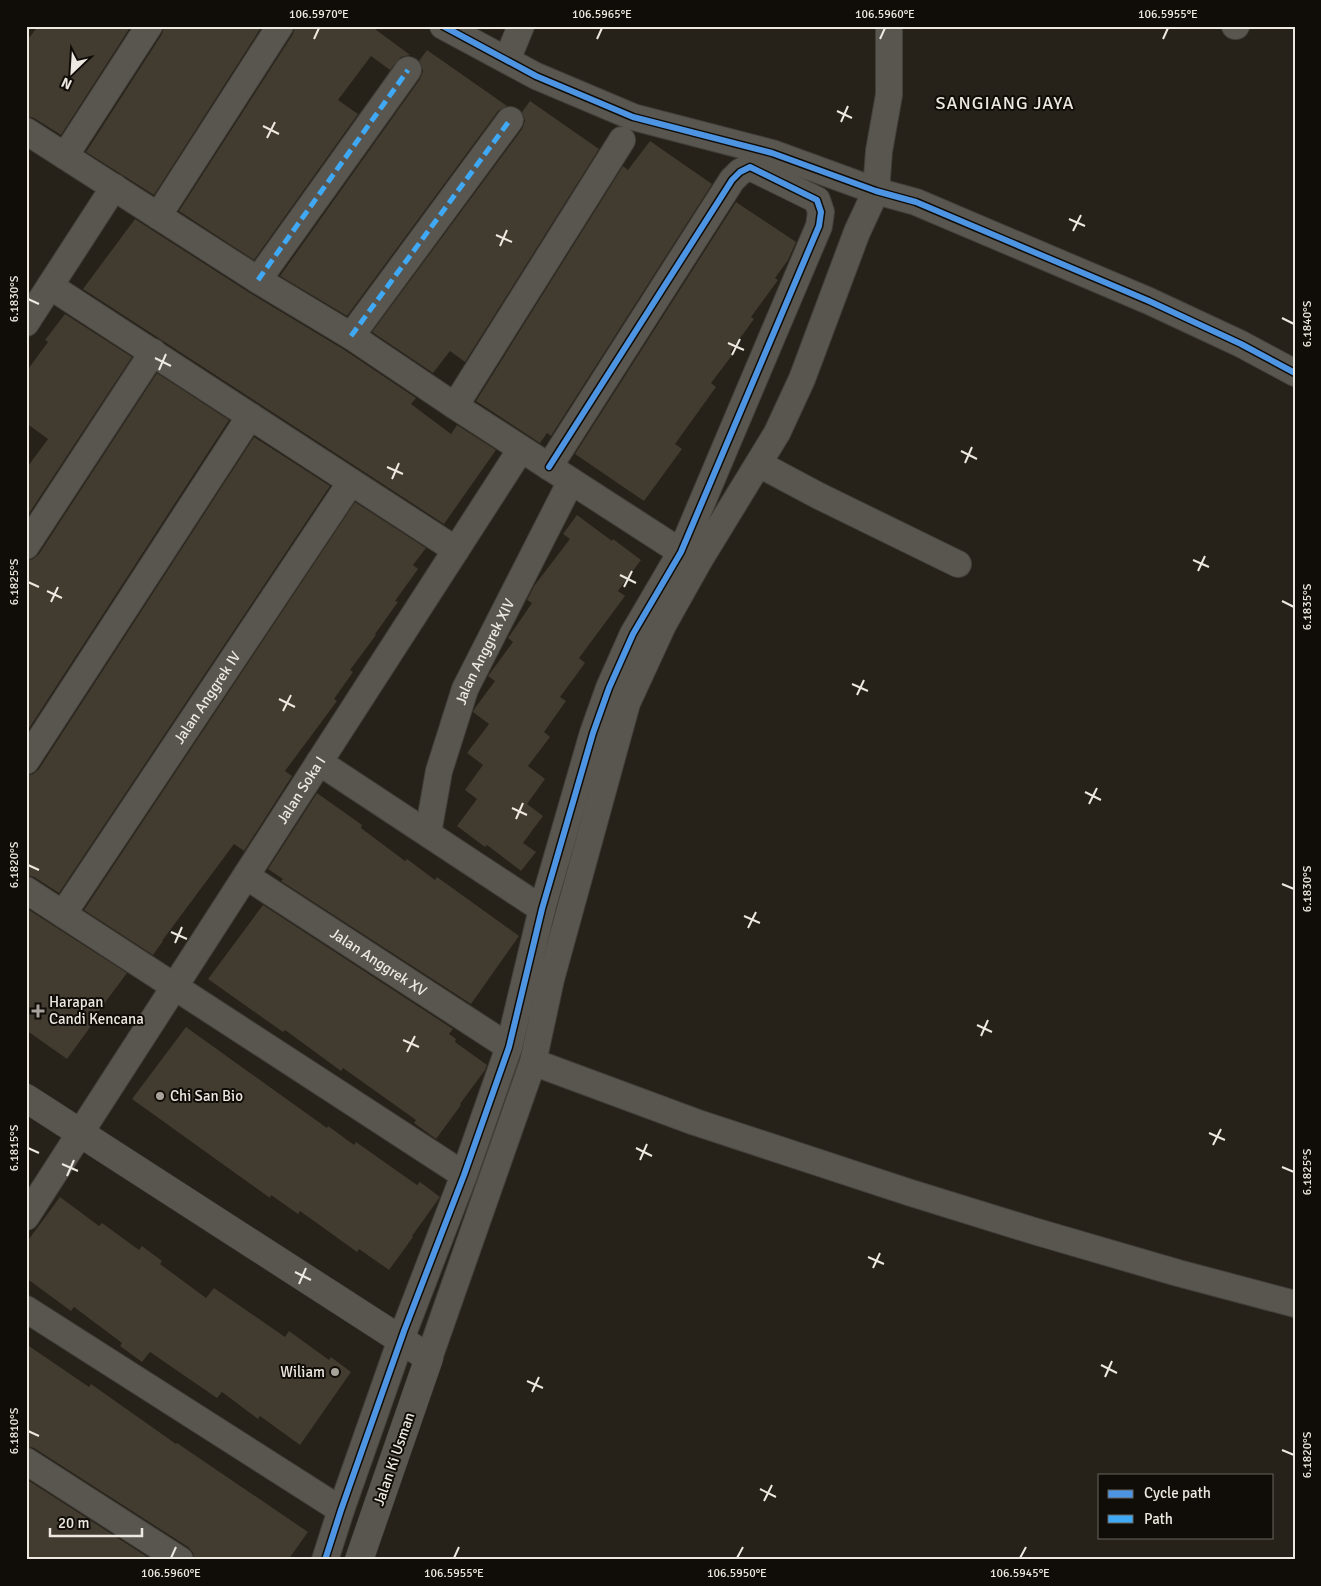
<svg xmlns="http://www.w3.org/2000/svg" width="1321" height="1586" font-family="Signika,sans-serif">
	<rect width="100%" height="100%" fill="#26221a"/>
	<!-- building -->
	<g fill="#413b30">
		<polygon points="38,26 131,26 61,135 34,118 26,116 26,42"/>
		<polygon points="164,26 262,26 154,195 86,152 162,34"/>
		<polygon points="295,26 371,26 410,55 401,57 390,70 371,56 338,100 358,114 254,260 179,211 293,34"/>
		<polygon points="427,50 507,106 498,111 347,316 280,276 420,79 423,71 419,61"/>
		<polygon points="530,101 599,149 465,362 450,351 433,373 372,332 522,129 525,121 522,112"/>
		<polygon points="650,141 712,184 551,436 547,433 540,443 476,401 623,166 628,170"/>
		<polygon points="736,202 796,242 788,260 775,278 778,280 751,317 754,319 730,352 733,354 711,383 716,387 675,444 682,449 644,501 575,454"/>
		<polygon points="135,219 250,293 343,349 416,398 411,404 451,434 457,425 496,450 444,524 83,289"/>
		<polygon points="65,314 132,357 26,518 26,469 48,439 26,423 26,372 48,342 45,340"/>
		<polygon points="157,373 229,420 26,733 26,561 33,559 39,554"/>
		<polygon points="254,437 330,486 59,893 34,877 26,875 26,776 33,774 39,769"/>
		<polygon points="355,502 426,548 413,565 418,569 395,601 398,602 375,634 376,635 350,670 353,672 334,699 337,701 285,771 292,776 244,851 234,844 162,941 163,941 153,955 84,910"/>
		<polygon points="577,515 612,541 613,539 641,560 618,591 625,596 579,658 585,663 560,697 566,701 544,732 550,737 528,766 545,779 527,804 543,816 523,843 536,852 521,871 487,845 485,847 457,826 477,799 465,790 483,765 467,753 489,724 473,712 475,708 495,681 488,676 513,642 508,638 532,603 527,600 534,586 570,539 563,534"/>
		<polygon points="317,793 362,825 361,828 405,861 407,859 435,880 437,877 519,936 471,1004 281,881 283,879 268,869"/>
		<polygon points="263,905 453,1029 449,1034 456,1039 455,1042 487,1065 485,1070 460,1104 461,1105 436,1139 414,1123 416,1120 343,1068 341,1071 285,1030 283,1032 208,979"/>
		<polygon points="26,908 127,973 89,1024 91,1026 67,1059 26,1030"/>
		<polygon points="186,1027 327,1128 328,1126 354,1145 356,1142 417,1185 420,1182 440,1197 412,1236 413,1237 389,1270 359,1249 357,1252 300,1211 298,1214 271,1195 270,1198 132,1099"/>
		<polygon points="60,1197 99,1226 102,1223 139,1250 142,1246 162,1261 160,1264 206,1298 214,1288 285,1337 289,1331 329,1360 331,1357 351,1372 300,1445 260,1416 258,1419 222,1392 217,1398 150,1352 142,1362 120,1346 122,1343 74,1307 71,1311 26,1278 26,1243"/>
		<polygon points="26,1344 89,1387 91,1384 176,1444 177,1443 308,1532 288,1560 195,1560 193,1553 188,1547 34,1448 26,1446"/>
		<polygon points="26,1479 152,1560 26,1560"/>
	</g>
	<g fill="none" stroke-linecap="round" stroke-linejoin="round">
		<defs>
			<g id="minor">
				<polyline points="443,26 536,76 633,117 772,153 876,191 916,202 1149,301 1241,344 1295,373"/>
				<polyline points="1235,26 1236,26"/>
				<polyline points="507,60 521,26"/>
				<polyline points="26,131 258,280 351,336 455,406 681,552"/>
				<polyline points="65,156 149,26"/>
				<polyline points="158,216 280,26"/>
				<polyline points="258,280 408,70"/>
				<polyline points="50,286 456,550"/>
				<polyline points="26,323 114,187"/>
				<polyline points="351,336 510,120"/>
				<polyline points="455,406 622,140"/>
				<polyline points="759,464 819,496 958,564"/>
				<polyline points="26,546 153,352"/>
				<polyline points="26,761 250,416"/>
				<polyline points="319,762 542,909"/>
				<path id="s1" d="M428 833 439 771 465 689 571 481"/>
				<path id="s2" d="M246 876 509 1047"/>
				<polyline points="26,890 464,1175"/>
				<path id="s3" d="M63 914 351 482"/>
				<polyline points="533,1062 695,1122 908,1192 1034,1231 1178,1273 1295,1304"/>
				<path id="s4" d="M26 1217 521 449"/>
				<polyline points="26,1309 341,1510"/>
				<polyline points="429,1358 533,1062 551,979 627,703 663,625 700,559 777,433 802,379 857,232 876,191 879,151 889,95 889,26"/>
				<polyline points="26,1461 180,1560"/>
				<polyline points="325,1560 341,1510 404,1331 464,1175 509,1047 542,909 593,733 609,688 633,634 681,552 819,226 821,212 817,200 750,167 740,172 732,180 549,467"/>
			</g>
			<polyline id="tertiary" points="26,1098 429,1358 359,1560"/>
		</defs>
		<!-- minor casing -->
		<use href="#minor" stroke="#433f3a" stroke-width="28"/>
		<!-- tertiary casing -->
		<use href="#tertiary" stroke="#433f3a" stroke-width="29"/>
		<!-- minor -->
		<use href="#minor" stroke="#595650" stroke-width="26"/>
		<!-- tertiary -->
		<use href="#tertiary" stroke="#595650" stroke-width="28"/>
		<!-- quiet -->
		<g stroke="#3fa9f5" stroke-width="5" stroke-dasharray="10 5" stroke-linecap="butt">
			<polyline points="1235,26 1236,26"/>
			<polyline points="258,280 408,70"/>
			<polyline points="351,336 510,120"/>
		</g>
		<defs>
			<g id="cycleway">
				<polyline points="443,26 536,76 633,117 772,153 876,191 916,202 1149,301 1241,344 1295,373"/>
				<polyline points="325,1560 341,1510 404,1331 464,1175 509,1047 542,909 593,733 609,688 633,634 681,552 819,226 821,212 817,200 750,167 740,172 732,180 549,467"/>
			</g>
		</defs>
		<!-- cycleway casing -->
		<use href="#cycleway" stroke="#100c07" stroke-width="9"/>
		<!-- cycleway -->
		<use href="#cycleway" stroke="#4d94e3" stroke-width="6"/>
	</g>
	<!-- ticks -->
	<path fill="none" stroke="#ede8e0" stroke-width="2" d="M314 39 319 28M597 39 602 28M880 39 885 28M1163 39 1168 28M837 111 852 118M841 122 848 106M263 126 279 134M267 138 275 122M1069 219 1085 226M1073 231 1081 215M496 235 512 242M500 246 507 230M28 299 39 304M1282 318 1294 324M728 343 744 350M732 355 740 339M155 358 171 366M159 370 166 354M961 451 977 459M965 463 972 447M387 467 403 474M392 479 399 463M1193 560 1209 567M1198 571 1205 556M620 575 636 583M28 582 39 587M624 587 632 571M47 591 62 598M1282 601 1294 607M51 602 58 587M852 684 868 691M857 695 864 680M279 699 295 707M283 711 291 695M1085 792 1101 800M1089 804 1097 788M512 808 527 815M516 819 523 803M28 865 39 870M1282 884 1294 889M744 916 760 923M748 928 756 912M171 932 187 939M175 943 182 927M977 1025 992 1032M981 1036 988 1020M403 1040 419 1047M407 1052 415 1036M1209 1133 1225 1140M1213 1145 1221 1129M28 1148 39 1153M636 1148 652 1156M640 1160 647 1144M62 1164 78 1171M1282 1167 1294 1172M67 1176 74 1160M868 1257 884 1264M873 1268 880 1253M295 1272 311 1280M299 1284 306 1268M1101 1365 1117 1373M1105 1377 1112 1361M527 1381 543 1388M532 1392 539 1377M28 1431 39 1436M1282 1450 1294 1455M760 1489 776 1497M764 1501 772 1485M171 1558 176 1547M454 1558 459 1547M737 1558 743 1547M1020 1558 1026 1547"/>
	<!-- markers -->
	<g fill="#a7a39b" stroke="#100c07" stroke-width="2">
		<path d="M35.5 1003.5h5v5h5v5h-5v5h-5v-5h-5v-5h5z"/>
		<circle cx="160" cy="1096" r="5"/>
		<circle cx="335" cy="1372" r="5"/>
	</g>
	<g text-anchor="middle" dominant-baseline="central" stroke-width="4" stroke-linejoin="round" paint-order="stroke">
		<!-- street labels -->
		<g font-size="15" fill="#ede8e0" stroke="#100c07">
			<text stroke="none"><textPath href="#s1" startOffset="191">Jalan Anggrek XIV</textPath></text>
			<text stroke="none"><textPath href="#s3" startOffset="260">Jalan Anggrek IV</textPath></text>
			<text stroke="none"><textPath href="#s4" startOffset="508">Jalan Soka I</textPath></text>
			<text stroke="none"><textPath href="#s2" startOffset="158">Jalan Anggrek XV</textPath></text>
			<text transform="translate(394 1459) rotate(-71)">Jalan Ki Usman</text>
		</g>
		<!-- poi labels -->
		<g font-size="15" fill="#ede8e0" stroke="#100c07" text-anchor="start">
			<text x="49" y="1002">Harapan<tspan x="49" dy="17">Candi Kencana</tspan></text>
			<text x="170" y="1096">Chi San Bio</text>
			<text x="325" y="1372" text-anchor="end">Wiliam</text>
		</g>
		<!-- quarter labels -->
		<g font-size="18" letter-spacing="1" fill="#ede8e0" stroke="#100c07">
			<text x="1005" y="103">SANGIANG JAYA</text>
		</g>
	</g>
	<!-- border -->
	<rect width="1321" height="1586" fill="none" stroke="#100c07" stroke-width="55"/>
	<!-- legend -->
	<rect x="1098" y="1474" width="175" height="65" fill="#100c07" stroke="#68645e"/>
	<rect x="1108" y="1490" width="25" height="8" fill="#4d94e3" stroke="#68645e"/>
	<text x="1144" y="1498" font-size="15" fill="#ede8e0">Cycle path</text>
	<rect x="1108" y="1515" width="25" height="8" fill="#3fa9f5" stroke="#68645e"/>
	<text x="1144" y="1524" font-size="15" fill="#ede8e0">Path</text>
	<!-- north arrow -->
	<g transform="translate(72 72) rotate(205)" stroke="#100c07" stroke-width="4" paint-order="stroke">
	<path d="M0-4L9 19L0 12L-9 19Z" fill="#ede8e0"/>
	<text y="-8" font-size="14" font-weight="bold" text-anchor="middle" fill="#ede8e0">N</text>
	</g>
	<!-- scale -->
	<path d="M50 1528v8h92v-8" fill="none" stroke="#ede8e0" stroke-width="2.5"/>
	<text x="58" y="1528" font-size="15" fill="#ede8e0" stroke="#100c07" stroke-width="4" paint-order="stroke">20 m</text>
	<rect x="28" y="28" width="1266" height="1530" fill="none" stroke="#ede8e0" stroke-width="2"/>
	<g font-size="12" text-anchor="middle" fill="#ede8e0">
		<text x="319" y="18">106.5970°E</text>
		<text x="602" y="18">106.5965°E</text>
		<text x="885" y="18">106.5960°E</text>
		<text x="1168" y="18">106.5955°E</text>
		<text transform="translate(14 299) rotate(-90)" y="4">6.1830°S</text>
		<text transform="translate(1307 324) rotate(-90)" y="4">6.1840°S</text>
		<text transform="translate(14 582) rotate(-90)" y="4">6.1825°S</text>
		<text transform="translate(1307 607) rotate(-90)" y="4">6.1835°S</text>
		<text transform="translate(14 865) rotate(-90)" y="4">6.1820°S</text>
		<text transform="translate(1307 889) rotate(-90)" y="4">6.1830°S</text>
		<text transform="translate(14 1148) rotate(-90)" y="4">6.1815°S</text>
		<text transform="translate(1307 1172) rotate(-90)" y="4">6.1825°S</text>
		<text transform="translate(14 1431) rotate(-90)" y="4">6.1810°S</text>
		<text transform="translate(1307 1455) rotate(-90)" y="4">6.1820°S</text>
		<text x="171" y="1577">106.5960°E</text>
		<text x="454" y="1577">106.5955°E</text>
		<text x="737" y="1577">106.5950°E</text>
		<text x="1020" y="1577">106.5945°E</text>
	</g>
</svg>
